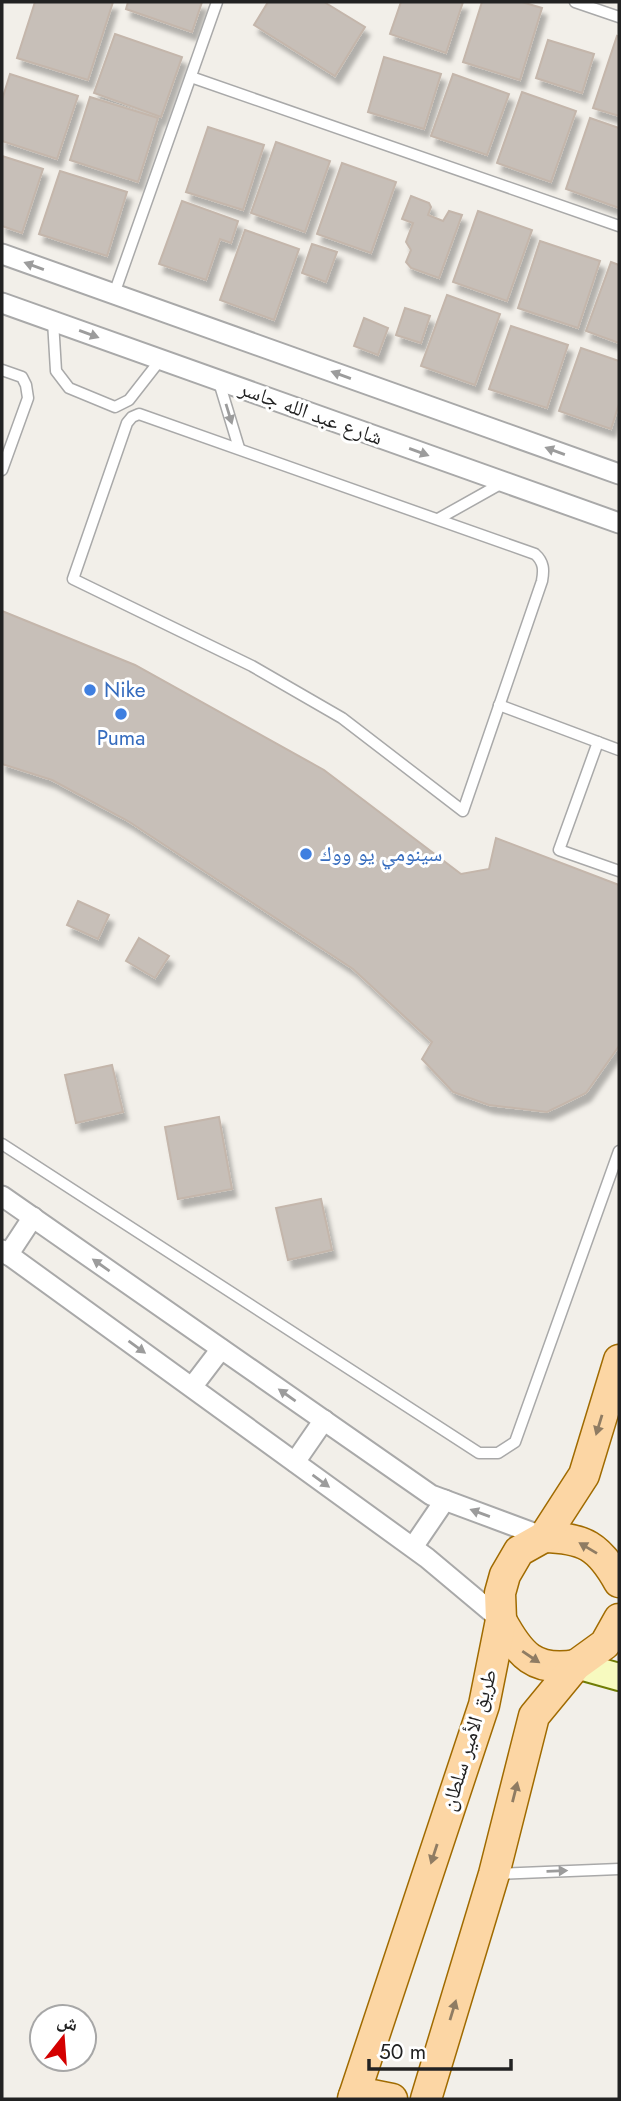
<svg xmlns="http://www.w3.org/2000/svg" width="621" height="2101" font-family="Jost,'Noto Naskh Arabic',sans-serif">
	<defs>
		<filter id="shadow"><feDropShadow dx="4.5" dy="8" stdDeviation="2" flood-color="#0004"/></filter>
	</defs>
	<rect width="100%" height="100%" fill="#f2efe9"/>
	<!-- building -->
	<g fill="#c7bfb8" stroke="#c4b6ab" stroke-width="2" filter="url(#shadow)">
		<polygon points="35,2 113,2 88,80 17,58"/>
		<polygon points="128,2 202,2 192,32 126,9"/>
		<polygon points="268,2 324,2 365,27 335,76 254,25"/>
		<polygon points="401,2 463,2 446,53 390,34"/>
		<polygon points="482,2 522,2 542,8 520,80 463,62"/>
		<polygon points="115,34 182,57 161,117 94,93"/>
		<polygon points="617,36 619,37 619,116 593,108"/>
		<polygon points="548,40 594,54 582,93 536,78"/>
		<polygon points="384,57 441,74 424,129 368,112"/>
		<polygon points="10,74 78,96 57,159 2,141 2,100"/>
		<polygon points="453,74 509,94 487,155 431,136"/>
		<polygon points="522,92 576,111 551,182 497,163"/>
		<polygon points="90,97 158,118 138,182 70,160"/>
		<polygon points="590,118 619,128 619,208 566,189"/>
		<polygon points="208,127 264,145 243,210 186,192"/>
		<polygon points="276,142 330,161 305,232 251,213"/>
		<polygon points="2,156 43,169 22,233 2,226"/>
		<polygon points="342,163 396,182 371,253 317,234"/>
		<polygon points="60,171 127,192 107,256 39,234"/>
		<polygon points="411,196 429,203 431,207 428,215 443,221 449,211 462,215 439,278 411,268 406,262 411,250 406,242 413,223 402,219"/>
		<polygon points="182,201 238,221 231,243 220,239 206,280 159,264"/>
		<polygon points="478,211 532,230 507,301 453,282"/>
		<polygon points="245,230 299,249 274,320 220,300"/>
		<polygon points="540,241 600,261 578,328 518,308"/>
		<polygon points="312,244 337,252 326,282 302,273"/>
		<polygon points="611,262 619,265 619,343 586,331"/>
		<polygon points="447,295 500,314 475,385 421,366"/>
		<polygon points="405,308 430,316 421,343 396,335"/>
		<polygon points="364,318 388,328 378,355 354,346"/>
		<polygon points="511,326 568,345 547,408 489,389"/>
		<polygon points="581,348 619,361 619,404 611,429 559,411"/>
		<polygon points="2,611 135,665 324,770 461,874 489,869 496,838 619,885 619,1046 586,1093 547,1112 489,1105 453,1092 422,1059 432,1042 353,969 128,821 52,780 2,764"/>
		<polygon points="78,901 109,915 98,939 67,925"/>
		<polygon points="139,938 169,956 155,978 126,961"/>
		<polygon points="112,1065 123,1112 76,1123 65,1075"/>
		<polygon points="219,1117 232,1189 178,1199 165,1127"/>
		<polygon points="321,1199 332,1250 288,1260 276,1208"/>
	</g>
	<g fill="none" stroke-linecap="round" stroke-linejoin="round">
		<defs>
			<g id="lane">
				<polyline points="575,2 619,17"/>
				<polyline points="191,77 619,226"/>
				<polyline points="114,294 217,2"/>
				<polyline points="53,321 56,371 69,388 115,407 129,400 161,359"/>
				<polyline points="2,370 22,377 26,385 28,398 2,470"/>
				<polyline points="219,382 239,448"/>
				<path d="M139 414 535 554C544 562 544 570 542 581L463 811 342 718 252 666 73 579 127 423 132 417Z"/>
				<polyline points="438,519 504,482"/>
				<polyline points="499,705 619,750"/>
				<polyline points="598,742 559,850 619,871"/>
				<polyline points="2,1144 479,1453 498,1453 515,1442 619,1151"/>
				<polyline points="498,1874 619,1869"/>
			</g>
			<g id="street">
				<polyline points="2,254 619,474"/>
				<polyline points="2,303 619,523"/>
				<polyline points="2,1196 431,1495 544,1537"/>
				<polyline points="2,1250 427,1558 501,1620"/>
				<polyline points="8,1255 33,1217"/>
				<polyline points="192,1387 221,1349"/>
				<polyline points="295,1462 324,1420"/>
				<polyline points="413,1547 445,1500"/>
			</g>
			<polyline id="secondary" points="576,1665 619,1677"/>
			<g id="primary">
				<path d="M544 1537C584 1538 599 1546 619 1582"/>
				<path d="M501 1620C520 1655 534 1672 576 1665"/>
				<polyline points="354,2096 372,2095 392,2099"/>
				<polyline points="353,2099 484,1705 501,1620 500,1593 505,1575 519,1551 544,1537 584,1475 619,1360"/>
				<polyline points="426,2099 494,1874 534,1716 576,1665 605,1644 619,1619"/>
			</g>
		</defs>
		<!-- lane casing -->
		<use href="#lane" stroke="#a9a9a9" stroke-width="13"/>
		<!-- street casing -->
		<use href="#street" stroke="#a9a9a9" stroke-width="23"/>
		<!-- secondary casing -->
		<use href="#secondary" stroke="#707d05" stroke-width="30"/>
		<!-- primary casing -->
		<use href="#primary" stroke="#a06b00" stroke-width="33"/>
		<!-- lane -->
		<use href="#lane" stroke="#fff" stroke-width="10"/>
		<!-- street -->
		<use href="#street" stroke="#fff" stroke-width="19"/>
		<!-- secondary -->
		<use href="#secondary" stroke="#f7fabf" stroke-width="26"/>
		<!-- primary -->
		<use href="#primary" stroke="#fcd6a4" stroke-width="30"/>
	</g>
	<!-- one-way arrows -->
	<defs><path id="oneway-solid" d="M-6-.8H1V-3.2L6.5 0L1 3.2V.8H-6Z" transform="scale(1.75)"/></defs>
	<g fill="#9c9c9c">
		<use href="#oneway-solid" transform="translate(34 266) rotate(-160)"/>
		<use href="#oneway-solid" transform="translate(89 334) rotate(20)"/>
		<use href="#oneway-solid" transform="translate(341 375) rotate(-160)"/>
		<use href="#oneway-solid" transform="translate(229 414) rotate(73)"/>
		<use href="#oneway-solid" transform="translate(555 451) rotate(-160)"/>
		<use href="#oneway-solid" transform="translate(419 452) rotate(20)"/>
		<use href="#oneway-solid" transform="translate(101 1265) rotate(-145)"/>
		<use href="#oneway-solid" transform="translate(137 1347) rotate(36)"/>
		<use href="#oneway-solid" transform="translate(287 1395) rotate(-145)"/>
		<use href="#oneway-solid" transform="translate(321 1481) rotate(36)"/>
		<use href="#oneway-solid" transform="translate(480 1513) rotate(-160)"/>
		<use href="#oneway-solid" transform="translate(557 1871) rotate(-2)"/>
	</g>
	<g fill="#8f7c63">
		<use href="#oneway-solid" transform="translate(599 1425) rotate(107)"/>
		<use href="#oneway-solid" transform="translate(588 1548) rotate(-149)"/>
		<use href="#oneway-solid" transform="translate(531 1657) rotate(34)"/>
		<use href="#oneway-solid" transform="translate(515 1792) rotate(-76)"/>
		<use href="#oneway-solid" transform="translate(434 1854) rotate(108)"/>
		<use href="#oneway-solid" transform="translate(453 2010) rotate(-73)"/>
	</g>
	<!-- markers -->
	<g fill="#3f7fe0" stroke="#fff" stroke-width="2.5">
		<circle cx="90" cy="690" r="7"/>
		<circle cx="121" cy="714" r="7"/>
		<circle cx="306" cy="854" r="7"/>
	</g>
	<g text-anchor="middle" dominant-baseline="central" stroke-width="6" stroke-linejoin="round" paint-order="stroke">
		<!-- street labels -->
		<g font-size="21" fill="#222" stroke="#fff">
			<text transform="translate(311 413) rotate(20)">شارع عبد الله جاسر</text>
			<text transform="translate(469 1740) rotate(-73)">طريق الأمير سلطان</text>
		</g>
		<!-- shop labels -->
		<g font-size="21" fill="#366cbe" stroke="#fff" text-anchor="start">
			<text x="104" y="690">Nike</text>
			<text x="121" y="738" text-anchor="middle">Puma</text>
			<text x="320" y="854">سينومي يو ووك</text>
		</g>
	</g>
	<!-- border -->
	<rect width="621" height="2101" fill="none" stroke="#222222" stroke-width="7"/>
	<!-- north arrow -->
	<g transform="translate(63 2038) rotate(17)"><circle r="33" fill="#ffffff" stroke="#a7a7a7" stroke-width="2"/>
	<path d="M0-5L12 26L0 18L-12 26Z" fill="#d40000"/>
	<text y="-10" font-size="19" font-weight="bold" text-anchor="middle" fill="#222222">ش</text>
	</g>
	<!-- scale -->
	<path d="M369 2059v10h142v-10" fill="none" stroke="#222222" stroke-width="3.5"/>
	<text x="379" y="2059" font-size="21" fill="#222222" stroke="#ffffff" stroke-width="5" paint-order="stroke">50 m</text>
</svg>
